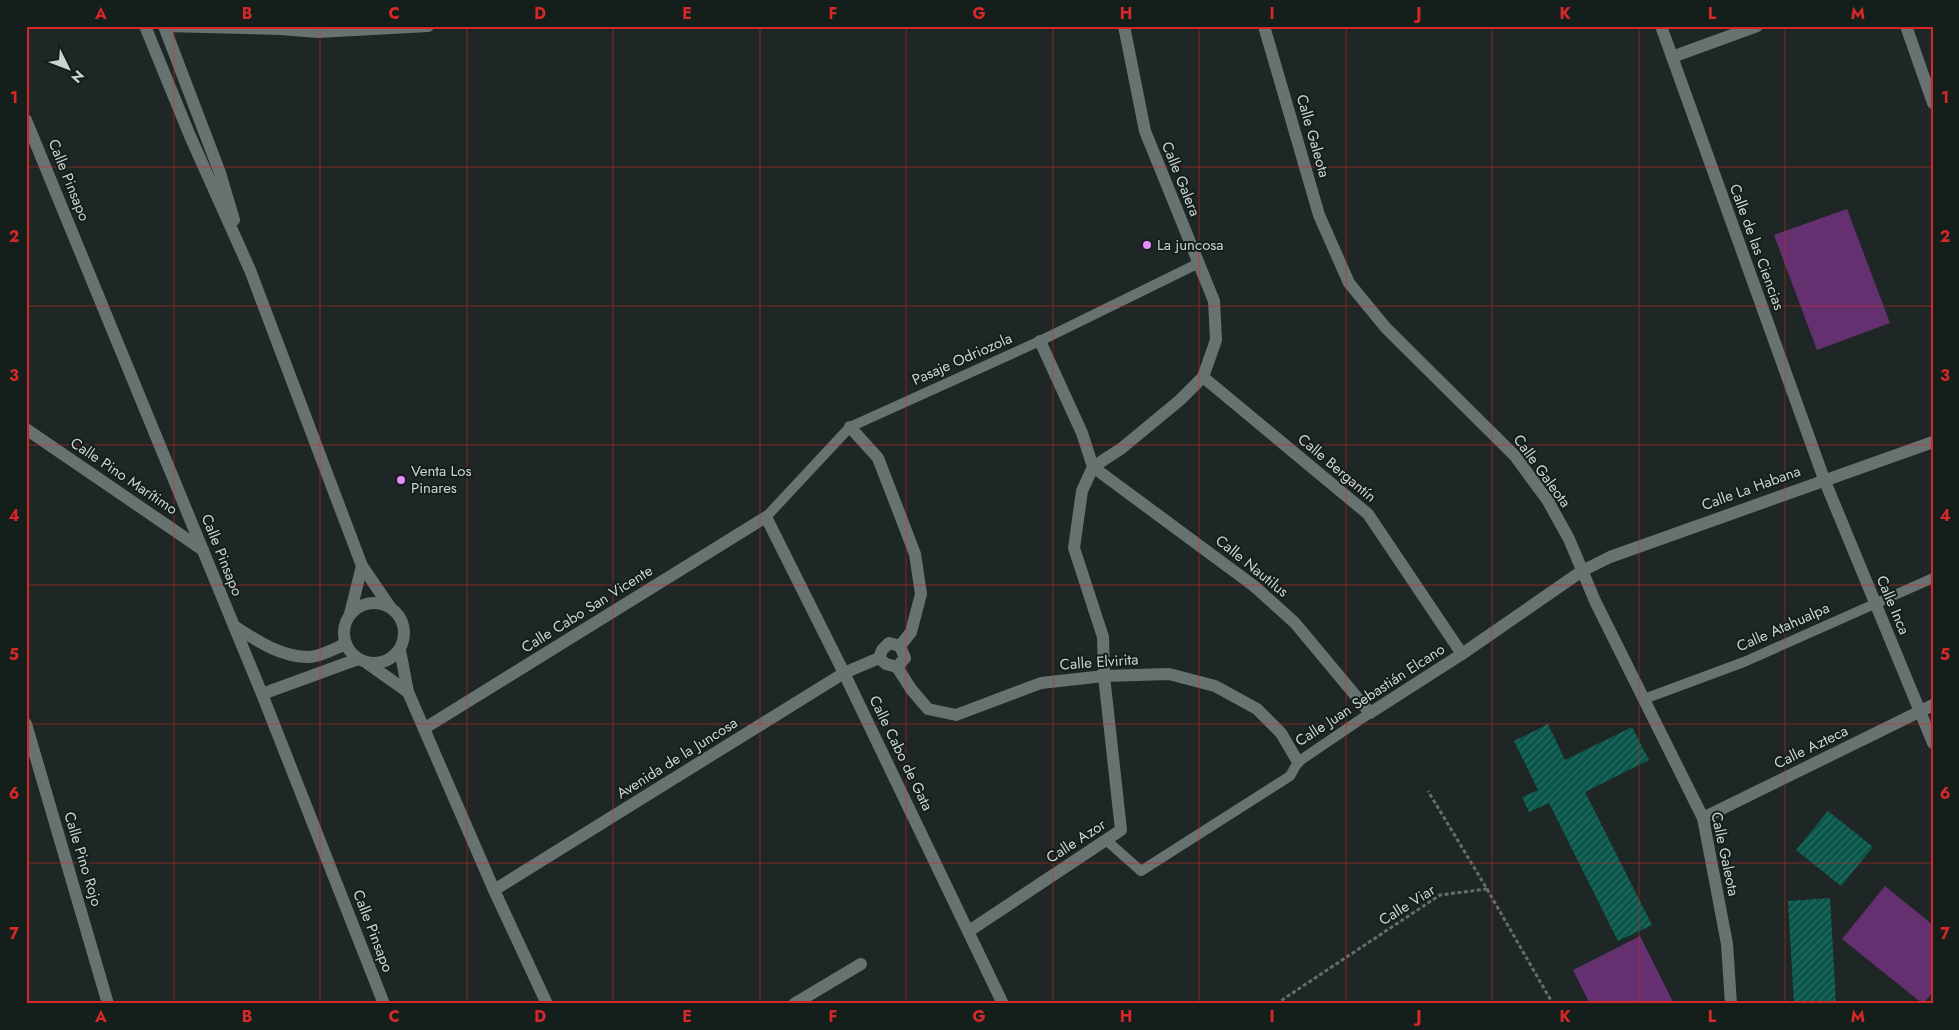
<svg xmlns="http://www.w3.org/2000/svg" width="1959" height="1030" font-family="Jost,sans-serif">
	<defs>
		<pattern id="building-hatch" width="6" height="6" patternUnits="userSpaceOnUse" patternTransform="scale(1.25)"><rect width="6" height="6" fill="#0a564a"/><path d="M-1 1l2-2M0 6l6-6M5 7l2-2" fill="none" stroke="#2c6d63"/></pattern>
	</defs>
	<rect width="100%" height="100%" fill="#1e2725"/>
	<!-- grass -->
	<g fill="#653070">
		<polygon points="1847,209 1890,323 1817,350 1774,235"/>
		<polygon points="1885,886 1933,925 1933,992 1923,1004 1842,939"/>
		<polygon points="1640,936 1674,1004 1590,1004 1573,970"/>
	</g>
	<!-- building -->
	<g fill="url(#building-hatch)">
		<polygon points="1548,724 1565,760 1632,727 1649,760 1585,792 1652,925 1618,941 1549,803 1529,812 1522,797 1538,790 1514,741"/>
		<polygon points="1828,811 1873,847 1841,886 1796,850"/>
		<polygon points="1830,898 1836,1004 1794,1004 1788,901"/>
	</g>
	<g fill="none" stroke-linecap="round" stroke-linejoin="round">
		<!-- path -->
		<g stroke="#656d6b" stroke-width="3" stroke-dasharray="4 2.5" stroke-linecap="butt">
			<polyline points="1487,889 1553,1004"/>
			<polyline points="1276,1004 1440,895 1487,889 1428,791"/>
		</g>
		<!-- pedestrian -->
		<g stroke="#687371" stroke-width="10">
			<polyline points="766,517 850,427 1040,341 1197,264"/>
			<polyline points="1644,699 1744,662 1933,578"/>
			<polyline points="1106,840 1141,871 1290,776 1298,762 1370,713"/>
		</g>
		<!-- minor -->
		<g stroke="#687371" stroke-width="12">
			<polyline points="164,26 281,29 318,32 428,26"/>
			<polyline points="1264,26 1319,215 1349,283 1386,328 1515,456 1548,501 1569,539 1595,601 1703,818 1727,944 1731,1004"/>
			<polyline points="1661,26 1824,479 1933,743"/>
			<polyline points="1906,26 1933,103"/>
			<polyline points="1672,57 1757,26"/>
			<polyline points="26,120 262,694 384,1004"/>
			<polyline points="1203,377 1368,514 1462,654"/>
			<polyline points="850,427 878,458 915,554 921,594 911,632 900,646"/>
			<polyline points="26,429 203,550"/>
			<polyline points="1093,467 1254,586 1295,623 1370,713 1462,654 1582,571 1610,557 1933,442"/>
			<polyline points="1093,467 1122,448 1180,400 1203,377 1216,340 1214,301 1145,131 1124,26"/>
			<path d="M234 626C257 641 281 657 309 657 320 657 335 648 346 644"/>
			<polygon points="889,643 900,646 905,658 897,667 886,664 879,658 882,650"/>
			<polyline points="897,667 911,689 928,709 956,715 1041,683 1104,676 1169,674 1215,686 1257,709 1281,733 1298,762"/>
			<polyline points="262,694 358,659"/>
			<polyline points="26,724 108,1004"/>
			<polyline points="425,728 766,517 844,673 1003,1004"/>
			<polyline points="1703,818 1933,705"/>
			<polyline points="494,890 844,673 879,658"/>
			<polyline points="969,931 1121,830 1104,676 1103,637 1074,548 1082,491 1093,467 1082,433 1040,341"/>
			<polyline points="794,1004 861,964"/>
		</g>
		<!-- tertiary -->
		<g stroke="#687371" stroke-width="12">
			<polyline points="145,26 190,136 250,270 362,566 390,607"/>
			<polyline points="164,26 220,173 234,220"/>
			<circle cx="374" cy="633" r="30"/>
			<polyline points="350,614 362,566"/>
			<polyline points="400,650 408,692 494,890 547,1004"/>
			<polyline points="367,663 408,692"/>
		</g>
	</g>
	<!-- grid -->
	<path fill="none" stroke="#d62828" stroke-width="1" stroke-opacity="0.55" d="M174 26V1004M320 26V1004M467 26V1004M613 26V1004M760 26V1004M906 26V1004M1053 26V1004M1199 26V1004M1346 26V1004M1492 26V1004M1639 26V1004M1785 26V1004M26 167H1933M26 306H1933M26 445H1933M26 585H1933M26 724H1933M26 863H1933"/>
	<!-- markers -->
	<g fill="#e98dfe" stroke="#141e1b" stroke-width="2">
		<circle cx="1147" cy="245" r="5"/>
		<circle cx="401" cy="480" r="5"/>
	</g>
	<g text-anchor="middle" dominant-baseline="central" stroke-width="4" stroke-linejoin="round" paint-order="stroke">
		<!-- street labels -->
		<g font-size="15" fill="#cdd3d2" stroke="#141e1b">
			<text transform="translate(1313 136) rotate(74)">Calle Galeota</text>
			<text transform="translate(1181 179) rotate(68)">Calle Galera</text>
			<text transform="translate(69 180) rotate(68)">Calle Pinsapo</text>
			<text transform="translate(1757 247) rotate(70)">Calle de las Ciencias</text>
			<text transform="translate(962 359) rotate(-24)">Pasaje Odriozola</text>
			<text transform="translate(1337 468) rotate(40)">Calle Bergantín</text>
			<text transform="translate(1542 471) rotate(54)">Calle Galeota</text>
			<text transform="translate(124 476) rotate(34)">Calle Pino Marítimo</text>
			<text transform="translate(1751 488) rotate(-20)">Calle La Habana</text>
			<text transform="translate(222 555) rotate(68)">Calle Pinsapo</text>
			<text transform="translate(1252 566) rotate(39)">Calle Nautilus</text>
			<text transform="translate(1893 605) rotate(67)">Calle Inca</text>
			<text transform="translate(587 609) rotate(-32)">Calle Cabo San Vicente</text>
			<text transform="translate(1783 627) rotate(-24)">Calle Atahualpa</text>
			<text transform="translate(1099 662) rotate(-4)">Calle Elvirita</text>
			<text transform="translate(1370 695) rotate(-33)">Calle Juan Sebastián Elcano</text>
			<text transform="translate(1811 747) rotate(-26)">Calle Azteca</text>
			<text transform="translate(901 753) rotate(64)">Calle Cabo de Gata</text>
			<text transform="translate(677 758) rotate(-32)">Avenida de la Juncosa</text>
			<text transform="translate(1076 841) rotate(-33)">Calle Azor</text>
			<text transform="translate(1725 854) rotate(78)">Calle Galeota</text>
			<text transform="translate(83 859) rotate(73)">Calle Pino Rojo</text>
			<text transform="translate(1407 905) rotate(-32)">Calle Viar</text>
			<text transform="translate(373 931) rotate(69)">Calle Pinsapo</text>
		</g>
		<!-- poi labels -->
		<g font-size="15" fill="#cdd3d2" stroke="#141e1b" text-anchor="start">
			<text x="1157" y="245">La juncosa</text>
			<text x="411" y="471">Venta Los<tspan x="411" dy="17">Pinares</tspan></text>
		</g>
	</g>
	<!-- border -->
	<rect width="1959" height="1030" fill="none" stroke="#141e1b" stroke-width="55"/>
	<!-- north arrow -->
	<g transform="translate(68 68) rotate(132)" stroke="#141e1b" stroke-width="4" paint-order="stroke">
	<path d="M0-4L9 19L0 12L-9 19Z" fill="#cdd3d2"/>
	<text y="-8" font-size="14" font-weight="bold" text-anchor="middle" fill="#cdd3d2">N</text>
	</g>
	<rect x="28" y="28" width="1904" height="974" fill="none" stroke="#d62828" stroke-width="2"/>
	<g font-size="16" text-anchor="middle" font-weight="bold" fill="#d62828">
		<text x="101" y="19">A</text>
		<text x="247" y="19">B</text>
		<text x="394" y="19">C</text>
		<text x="540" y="19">D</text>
		<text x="687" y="19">E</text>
		<text x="833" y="19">F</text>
		<text x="979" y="19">G</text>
		<text x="1126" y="19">H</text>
		<text x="1272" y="19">I</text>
		<text x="1419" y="19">J</text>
		<text x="1565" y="19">K</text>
		<text x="1712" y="19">L</text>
		<text x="1858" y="19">M</text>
		<text x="14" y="103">1</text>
		<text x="1945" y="103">1</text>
		<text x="14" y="242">2</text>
		<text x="1945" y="242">2</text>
		<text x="14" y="381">3</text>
		<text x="1945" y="381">3</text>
		<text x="14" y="521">4</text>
		<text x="1945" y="521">4</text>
		<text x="14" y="660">5</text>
		<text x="1945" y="660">5</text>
		<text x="14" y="799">6</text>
		<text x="1945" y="799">6</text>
		<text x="14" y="939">7</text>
		<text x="1945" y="939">7</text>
		<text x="101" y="1022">A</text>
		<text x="247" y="1022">B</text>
		<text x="394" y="1022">C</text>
		<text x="540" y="1022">D</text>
		<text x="687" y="1022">E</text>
		<text x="833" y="1022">F</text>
		<text x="979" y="1022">G</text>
		<text x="1126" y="1022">H</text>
		<text x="1272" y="1022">I</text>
		<text x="1419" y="1022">J</text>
		<text x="1565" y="1022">K</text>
		<text x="1712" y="1022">L</text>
		<text x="1858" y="1022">M</text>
	</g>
</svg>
